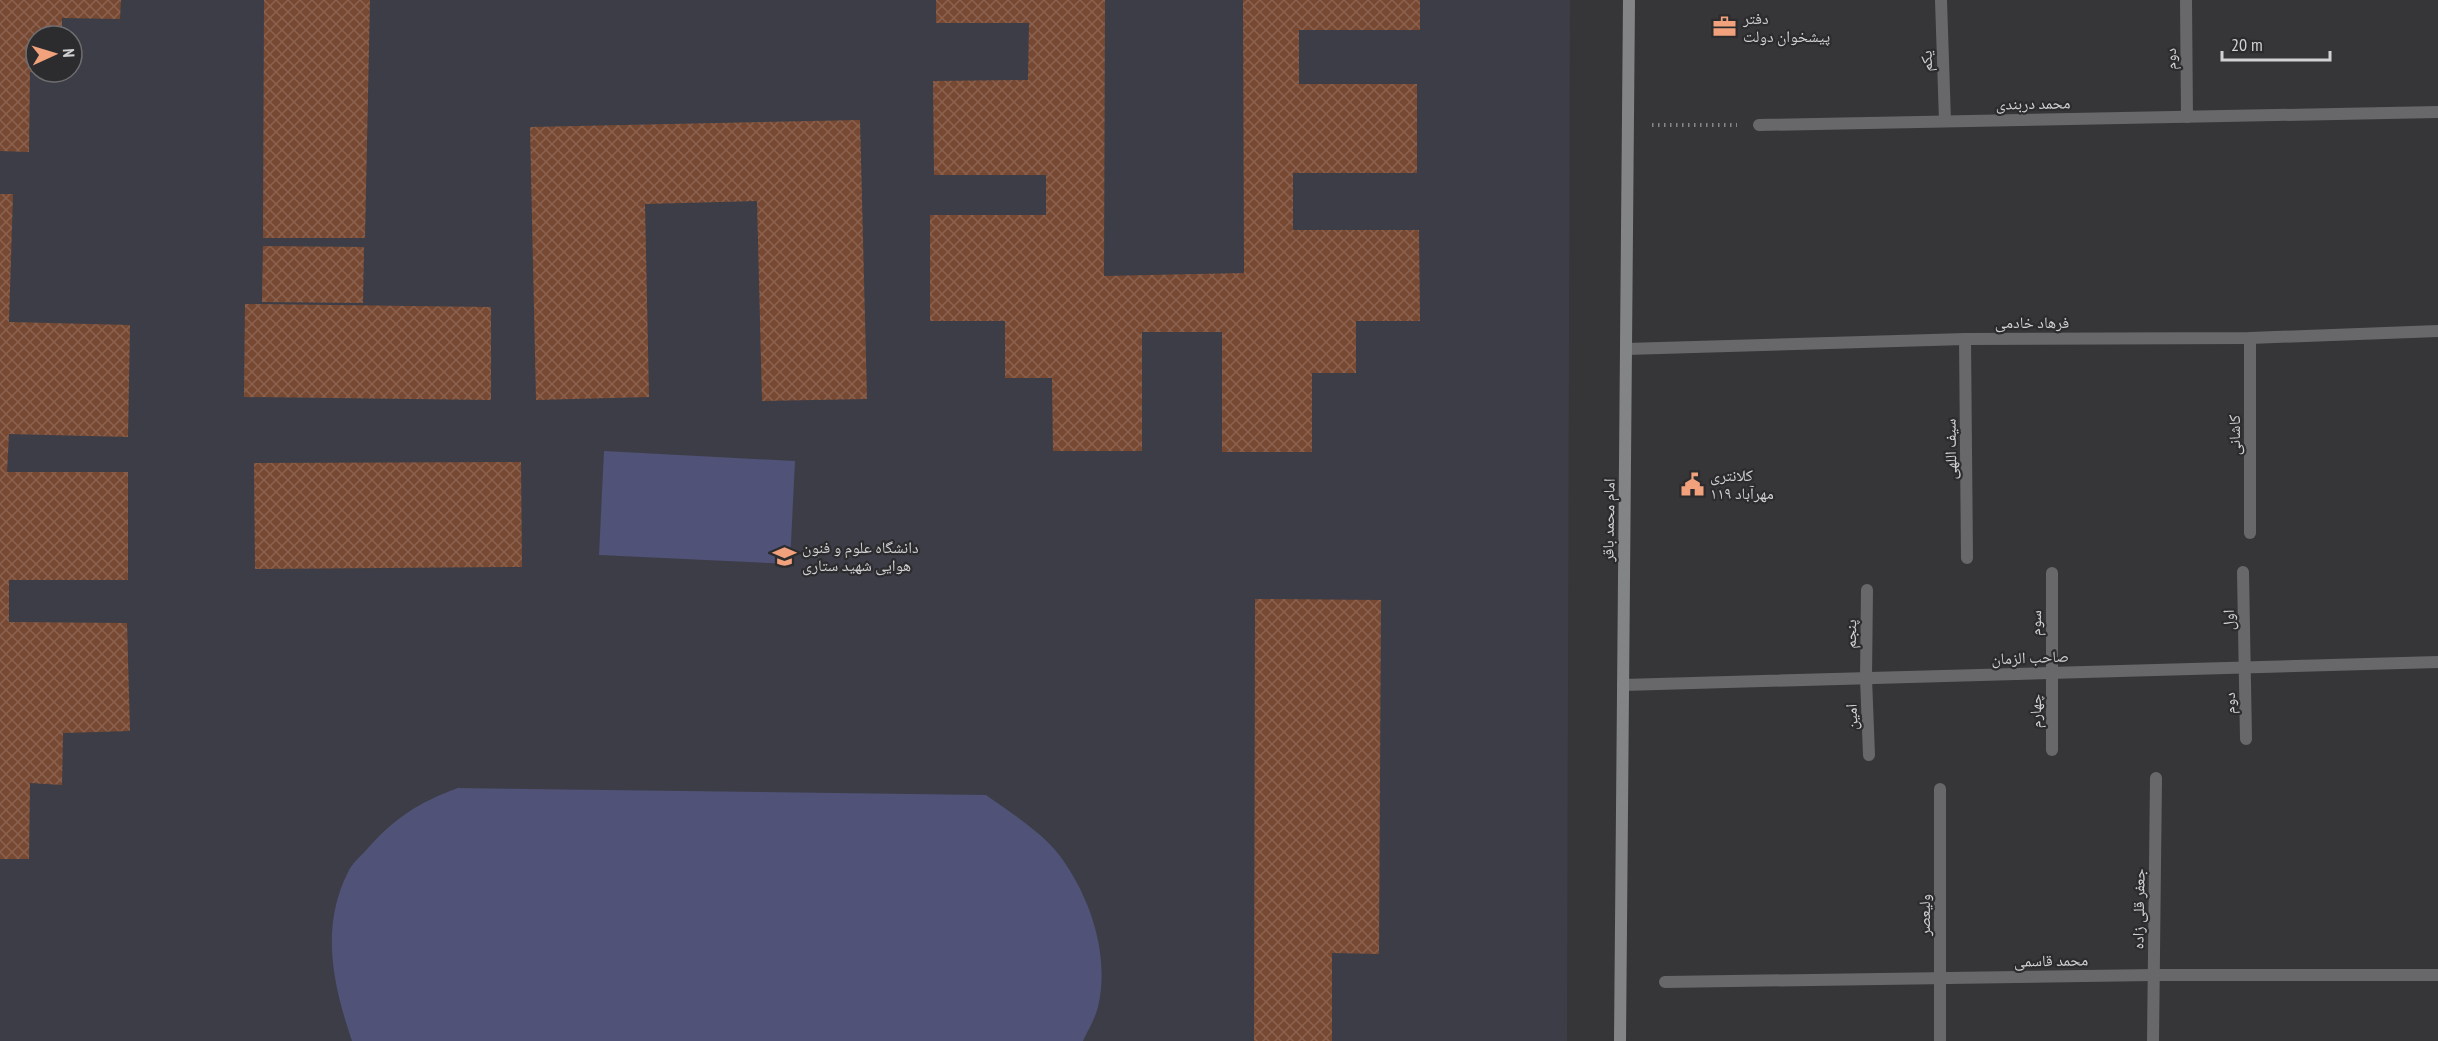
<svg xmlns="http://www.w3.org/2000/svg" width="2438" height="1041" font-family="'PT Sans Narrow','Noto Naskh Arabic',sans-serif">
	<defs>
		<pattern id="building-cross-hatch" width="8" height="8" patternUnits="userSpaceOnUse" patternTransform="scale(1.5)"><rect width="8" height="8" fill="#784932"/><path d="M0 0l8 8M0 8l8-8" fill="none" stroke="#8a624f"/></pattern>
	</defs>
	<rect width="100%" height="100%" fill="#363639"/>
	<!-- built -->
	<path fill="#3c3d46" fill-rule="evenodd" d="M0 0H1570L1567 1041H0ZM36 36H72V72H36Z"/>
	<!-- green -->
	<g fill="#505277">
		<polygon points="604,451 795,461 790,564 599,555"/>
		<path d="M458 788 986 795C1011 813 1042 832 1060 856 1091 898 1110 956 1098 1007 1095 1019 1088 1030 1083 1041H352C333 985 320 928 348 872 352 863 362 855 368 848 397 816 418 803 458 788Z"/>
	</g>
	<!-- building -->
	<g fill="url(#building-cross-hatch)">
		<polygon points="0,0 121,0 120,19 62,18 62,36 36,36 36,72 30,72 29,152 0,151"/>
		<polygon points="264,0 370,0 365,238 263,238"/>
		<polygon points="936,0 1105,0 1104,276 1244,273 1243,0 1420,0 1420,30 1299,30 1299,84 1417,84 1417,173 1293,173 1293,230 1419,230 1420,321 1356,321 1356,373 1312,373 1312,452 1222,452 1222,332 1142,332 1142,451 1053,451 1052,378 1005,378 1005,321 930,321 930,215 1046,215 1046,175 934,175 933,81 1028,80 1029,23 936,23"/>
		<polygon points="860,120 867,399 762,401 757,201 645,204 649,397 536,400 530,127"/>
		<polygon points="0,194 13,194 9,322 130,325 128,437 9,434 7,472 128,472 128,580 9,580 9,622 127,623 130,731 63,733 62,785 30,783 29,859 0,859"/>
		<polygon points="263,246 364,247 363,303 262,302"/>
		<polygon points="245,304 491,307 491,400 244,397"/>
		<polygon points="521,462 522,567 255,569 254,463"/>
		<polygon points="1255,599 1381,600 1379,954 1332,953 1332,1041 1254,1041"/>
	</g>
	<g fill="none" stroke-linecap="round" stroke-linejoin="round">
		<!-- path -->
		<polyline stroke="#858587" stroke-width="4" stroke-dasharray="1.5 4.5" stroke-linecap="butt" points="1652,125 1737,125"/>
		<!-- minor -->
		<g stroke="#68686a" stroke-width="12">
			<polyline points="1941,0 1945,121"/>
			<polyline points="2186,0 2187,117"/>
			<polyline points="1759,125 2438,112"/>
			<polyline points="1965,339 1967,558"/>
			<polyline points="1626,349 1965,339 2250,338 2438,331"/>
			<polyline points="2250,533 2250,338"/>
			<polyline points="2243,572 2246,739"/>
			<polyline points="1867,590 1866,678 1869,755"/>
			<polyline points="1623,685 2438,662"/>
			<polyline points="2052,750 2052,573"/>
			<polyline points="1665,982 2154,975 2438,975"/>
			<polyline points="1940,1041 1940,789"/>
			<polyline points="2153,1041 2156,778"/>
		</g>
		<!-- secondary -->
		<polyline stroke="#838486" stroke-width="12" points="1620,1041 1629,0"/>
	</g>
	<!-- icons -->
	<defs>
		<symbol id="office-bare" viewBox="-9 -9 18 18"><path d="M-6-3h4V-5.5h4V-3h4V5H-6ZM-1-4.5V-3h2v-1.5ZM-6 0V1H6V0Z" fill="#f1a17c" stroke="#2c2c2f" stroke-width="2.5" paint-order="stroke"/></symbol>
		<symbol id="civic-bare" viewBox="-9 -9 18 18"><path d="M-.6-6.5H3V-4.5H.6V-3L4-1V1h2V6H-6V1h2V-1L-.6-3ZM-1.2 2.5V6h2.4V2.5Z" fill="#f1a17c" stroke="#2c2c2f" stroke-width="2.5" paint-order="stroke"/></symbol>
		<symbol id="university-bare" viewBox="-9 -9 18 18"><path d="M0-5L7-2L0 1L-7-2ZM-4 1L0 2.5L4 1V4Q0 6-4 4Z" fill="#f1a17c" stroke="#2c2c2f" stroke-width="2.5" paint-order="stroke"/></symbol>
	</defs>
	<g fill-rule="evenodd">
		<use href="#office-bare" x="1708" y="10" width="33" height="33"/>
		<use href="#civic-bare" x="1676" y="468" width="33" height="33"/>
		<use href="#university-bare" x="768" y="540" width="33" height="33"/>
	</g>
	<g text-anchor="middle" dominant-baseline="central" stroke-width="4.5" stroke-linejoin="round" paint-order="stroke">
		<!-- poi labels -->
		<g font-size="16" fill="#d1d1d3" stroke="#2c2c2f" text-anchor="start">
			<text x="1743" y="18">دفتر<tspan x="1743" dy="18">پیشخوان دولت</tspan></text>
			<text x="1710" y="475">کلانتری<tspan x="1710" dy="18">۱۱۹ مهرآباد</tspan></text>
			<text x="802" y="547">دانشگاه علوم و فنون<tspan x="802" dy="18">هوایی شهید ستاری</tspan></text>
		</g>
		<!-- street labels -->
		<g font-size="16" fill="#d1d1d3" stroke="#2c2c2f">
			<text transform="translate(2170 59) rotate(-91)">دوم</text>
			<text transform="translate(1926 61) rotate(-92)">یکم</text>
			<text transform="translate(2033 103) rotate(-1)">محمد دربندی</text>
			<text x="2032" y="322">فرهاد خادمی</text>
			<text transform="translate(2234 435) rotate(-90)">کاشانی</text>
			<text transform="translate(1950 449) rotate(-91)">سیف اللهی</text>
			<text transform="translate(1608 520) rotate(-89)">امام محمد باقر</text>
			<text transform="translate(2228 620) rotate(-91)">اول</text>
			<text transform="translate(2035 623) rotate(-89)">سوم</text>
			<text transform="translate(1850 634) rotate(-89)">پنجم</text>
			<text transform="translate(2030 657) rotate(-2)">صاحب الزمان</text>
			<text transform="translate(2229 703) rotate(-90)">دوم</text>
			<text transform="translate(2035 711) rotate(-90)">چهارم</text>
			<text transform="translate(1851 717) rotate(-92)">امین</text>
			<text transform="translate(2138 909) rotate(-89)">جعفر قلی زاده</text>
			<text transform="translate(1924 915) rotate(-90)">ولیعصر</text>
			<text transform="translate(2051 960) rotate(-1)">محمد قاسمی</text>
		</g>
	</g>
	<!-- north arrow -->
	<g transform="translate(54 54) rotate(86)"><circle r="28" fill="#2c2c2f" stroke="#6e6e71" stroke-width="1.5"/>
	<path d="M0-4.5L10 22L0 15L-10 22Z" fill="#f1a17c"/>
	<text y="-9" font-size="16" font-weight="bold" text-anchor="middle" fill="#d1d1d3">N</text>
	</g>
	<!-- scale -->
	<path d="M2222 51v9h108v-9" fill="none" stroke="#d1d1d3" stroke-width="3"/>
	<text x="2231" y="51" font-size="18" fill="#d1d1d3" stroke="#2c2c2f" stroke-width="4.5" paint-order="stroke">20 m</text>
</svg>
